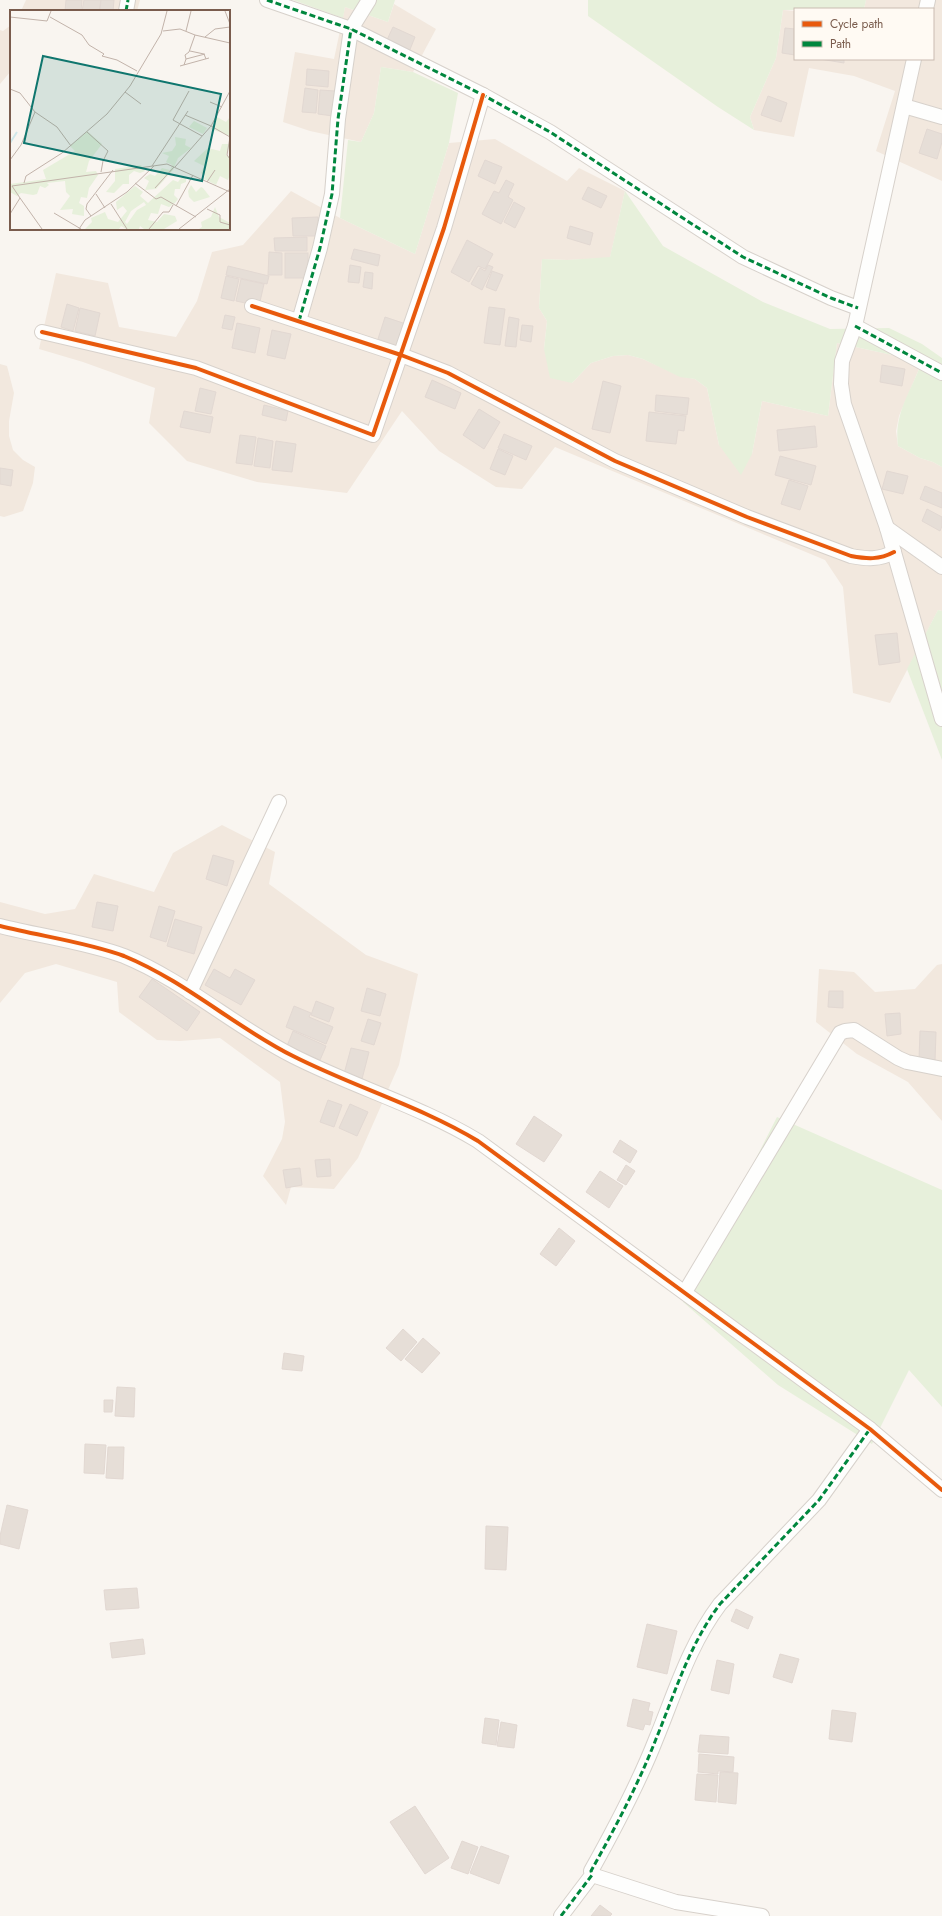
<svg xmlns="http://www.w3.org/2000/svg" width="942" height="1916" font-family="Jost,sans-serif">
	<rect width="100%" height="100%" fill="#f9f5f0"/>
	<!-- residential -->
	<g fill="#f2e8de">
		<polygon points="26,0 140,0 137,11 21,11"/>
		<polygon points="866,0 942,0 942,181 876,151 895,91 854,76 809,68 794,137 754,130 750,117 776,58 783,10 795,11 795,59 933,59 933,9 864,9"/>
		<polygon points="394,4 436,29 413,72 381,67 374,113 361,142 310,131 283,122 295,52 334,59 345,7 388,22"/>
		<polygon points="11,25 11,71 0,84 0,30 3,31"/>
		<polygon points="495,139 567,181 579,168 625,191 610,258 567,260 542,259 539,308 547,321 544,349 572,383 591,363 613,356 628,355 643,359 680,376 695,379 707,388 719,445 752,454 762,401 828,416 837,343 897,356 919,369 899,416 896,431 898,446 920,458 933,462 942,467 942,611 938,610 890,703 853,693 843,587 825,560 555,447 522,489 496,487 439,451 402,411 347,493 257,482 187,461 149,423 155,388 83,362 39,349 56,273 108,283 119,327 176,337 197,301 212,252 243,245 291,191 340,218 415,254 449,143"/>
		<polygon points="0,364 7,366 14,393 9,421 9,436 13,450 23,460 35,467 33,483 23,511 4,517 0,516"/>
		<polygon points="222,825 275,852 269,884 366,955 418,974 399,1065 358,1158 334,1189 291,1187 286,1205 263,1176 282,1139 285,1122 280,1082 220,1038 180,1041 157,1040 119,1012 117,982 56,964 25,973 0,1003 0,902 45,914 75,909 94,874 154,892 173,853"/>
		<polygon points="942,964 942,1121 908,1082 857,1054 816,1022 819,969 854,972 875,992 915,989 937,965"/>
	</g>
	<!-- green -->
	<g fill="#e7f0db">
		<polygon points="293,0 395,0 388,22 345,7 343,18"/>
		<polygon points="588,0 866,0 864,9 783,10 776,58 750,117 754,130 718,107 588,16"/>
		<polygon points="381,67 413,72 458,93 449,143 415,254 340,218 348,140 361,142 374,113"/>
		<path d="M625 191 663 246 763 302 830 329 889 328 922 344 942 358V467L933 462 920 458 898 446C894 416 908 396 919 369L897 356 837 343 828 416 762 401 752 454 741 475 719 445 707 388 695 379 680 377 643 359 628 355 613 356 591 363 572 383 550 378 544 349 547 321 539 308 542 259 567 260 610 257Z"/>
		<polygon points="938,610 942,611 942,760 907,669"/>
		<polygon points="777,1117 942,1190 942,1407 909,1370 872,1444 778,1385 683,1302"/>
	</g>
	<!-- building -->
	<g fill="#e6ded7" stroke="#e2d8d2">
		<polygon points="66,0 82,0 81,11 65,11"/>
		<polygon points="84,0 101,0 99,11 82,11"/>
		<polygon points="101,0 114,0 113,11 100,11"/>
		<polygon points="393,27 415,37 409,52 386,42"/>
		<polygon points="785,28 795,29 795,55 782,53"/>
		<polygon points="820,59 844,59 844,63"/>
		<polygon points="307,69 329,71 328,87 306,85"/>
		<polygon points="305,88 318,90 316,113 302,112"/>
		<polygon points="320,90 335,91 333,116 318,114"/>
		<polygon points="768,96 787,103 781,122 761,115"/>
		<polygon points="927,129 942,134 942,142 937,159 919,153"/>
		<polygon points="485,160 502,167 495,184 478,176"/>
		<polygon points="506,180 514,184 508,197 513,200 501,224 482,214 494,191 499,193"/>
		<polygon points="588,187 607,196 601,208 582,199"/>
		<polygon points="514,202 525,208 515,228 504,222"/>
		<polygon points="318,217 319,236 293,236 292,218"/>
		<polygon points="570,226 593,233 590,245 567,238"/>
		<polygon points="307,237 307,251 275,251 274,238"/>
		<polygon points="467,240 493,254 485,269 478,266 469,282 451,272"/>
		<polygon points="354,249 380,255 378,266 351,259"/>
		<polygon points="269,252 282,253 282,275 268,275"/>
		<rect x="285" y="253" width="23" height="25"/>
		<polygon points="350,265 361,267 359,283 348,282"/>
		<polygon points="488,265 493,267 482,290 471,284 480,268 485,271"/>
		<polygon points="228,266 269,276 267,284 226,275"/>
		<polygon points="492,271 503,275 496,291 486,287"/>
		<polygon points="365,272 373,273 372,289 363,287"/>
		<polygon points="226,276 239,279 234,301 221,298"/>
		<polygon points="241,279 264,284 259,306 236,301"/>
		<polygon points="67,304 79,308 73,331 61,327"/>
		<polygon points="489,307 505,309 500,345 484,343"/>
		<polygon points="80,308 100,313 95,336 75,331"/>
		<polygon points="225,315 235,317 232,330 222,328"/>
		<polygon points="385,317 406,324 398,346 378,339"/>
		<polygon points="509,317 519,319 516,347 505,346"/>
		<polygon points="237,323 260,328 255,353 232,348"/>
		<polygon points="522,325 533,326 531,342 520,340"/>
		<polygon points="272,330 291,334 285,359 267,355"/>
		<polygon points="882,365 905,369 902,386 880,382"/>
		<polygon points="432,380 461,393 455,409 425,397"/>
		<polygon points="603,381 621,386 610,433 592,429"/>
		<polygon points="200,388 216,392 211,414 195,411"/>
		<polygon points="656,395 689,398 687,415 655,411"/>
		<polygon points="264,405 288,411 286,421 262,415"/>
		<polygon points="479,409 500,422 484,449 463,435"/>
		<polygon points="184,411 213,417 210,433 180,427"/>
		<polygon points="649,412 686,416 684,431 678,430 676,444 646,441"/>
		<polygon points="815,426 817,447 779,451 777,430"/>
		<polygon points="504,434 532,446 526,460 498,448"/>
		<polygon points="240,435 256,437 252,465 236,463"/>
		<polygon points="258,438 273,441 270,468 254,466"/>
		<polygon points="276,441 296,444 292,472 272,470"/>
		<polygon points="498,449 513,456 505,475 490,469"/>
		<polygon points="780,456 816,466 811,485 775,475"/>
		<polygon points="0,468 13,470 11,486 0,484"/>
		<polygon points="887,471 908,476 903,494 882,489"/>
		<polygon points="789,480 808,486 800,510 781,504"/>
		<polygon points="925,486 942,493 942,508 920,499"/>
		<polygon points="927,509 942,517 942,526 940,531 922,521"/>
		<polygon points="897,633 900,662 879,665 875,635"/>
		<polygon points="213,855 234,861 227,886 206,879"/>
		<polygon points="97,902 118,906 113,931 92,927"/>
		<polygon points="159,906 175,911 166,942 150,937"/>
		<polygon points="175,919 202,927 194,954 167,946"/>
		<polygon points="214,969 230,978 235,969 255,980 241,1005 205,985"/>
		<polygon points="152,979 200,1012 187,1031 139,997"/>
		<polygon points="367,988 386,994 380,1016 361,1011"/>
		<polygon points="829,991 843,991 843,1008 828,1007"/>
		<polygon points="316,1001 334,1008 329,1022 311,1015"/>
		<polygon points="294,1006 311,1013 309,1017 333,1027 326,1044 286,1027"/>
		<polygon points="900,1013 901,1034 887,1036 885,1014"/>
		<polygon points="368,1019 381,1023 374,1045 361,1041"/>
		<polygon points="293,1031 326,1046 320,1060 287,1046"/>
		<polygon points="920,1031 936,1032 935,1061 919,1060"/>
		<polygon points="351,1048 369,1052 362,1079 344,1074"/>
		<polygon points="328,1100 342,1105 334,1127 320,1122"/>
		<polygon points="350,1104 368,1112 357,1136 339,1128"/>
		<polygon points="534,1116 562,1135 544,1162 516,1144"/>
		<polygon points="620,1140 637,1151 630,1163 613,1152"/>
		<polygon points="330,1159 331,1176 317,1177 315,1160"/>
		<polygon points="626,1165 635,1171 626,1185 617,1180"/>
		<polygon points="300,1168 302,1185 286,1188 283,1170"/>
		<polygon points="600,1171 623,1186 609,1208 586,1192"/>
		<polygon points="559,1228 575,1241 556,1266 540,1254"/>
		<polygon points="403,1329 417,1342 401,1361 386,1348"/>
		<polygon points="423,1338 440,1353 422,1373 405,1359"/>
		<polygon points="284,1353 304,1356 302,1371 282,1369"/>
		<polygon points="117,1387 135,1388 134,1417 115,1416"/>
		<polygon points="104,1400 113,1400 112,1412 104,1412"/>
		<polygon points="85,1444 106,1445 104,1474 84,1473"/>
		<polygon points="108,1447 124,1447 123,1479 106,1478"/>
		<polygon points="7,1505 28,1510 19,1549 0,1544 0,1536"/>
		<polygon points="486,1526 508,1527 506,1570 485,1569"/>
		<polygon points="137,1588 139,1608 106,1610 104,1590"/>
		<polygon points="736,1609 753,1617 748,1629 731,1621"/>
		<polygon points="647,1624 677,1631 667,1674 637,1667"/>
		<polygon points="143,1639 145,1654 112,1658 110,1643"/>
		<polygon points="780,1654 799,1659 792,1683 773,1677"/>
		<polygon points="717,1660 734,1664 729,1694 711,1690"/>
		<polygon points="633,1699 650,1703 648,1711 653,1712 650,1725 645,1724 643,1730 627,1726"/>
		<polygon points="832,1710 856,1713 852,1742 829,1739"/>
		<polygon points="485,1718 499,1720 496,1745 482,1743"/>
		<polygon points="501,1722 517,1725 514,1748 497,1746"/>
		<polygon points="700,1735 729,1737 728,1754 698,1752"/>
		<polygon points="699,1754 734,1757 733,1772 718,1771 718,1774 698,1772"/>
		<polygon points="720,1772 738,1773 736,1804 718,1802"/>
		<polygon points="697,1774 718,1775 716,1802 695,1800"/>
		<polygon points="415,1806 449,1858 425,1874 390,1822"/>
		<polygon points="462,1841 478,1847 468,1874 451,1868"/>
		<polygon points="481,1846 509,1856 499,1884 470,1873"/>
		<polygon points="600,1905 612,1914 610,1916 591,1916"/>
	</g>
	<g fill="none" stroke-linecap="round" stroke-linejoin="round">
		<defs>
			<g id="street">
				<polyline points="267,0 351,29 483,95 550,132 743,257 831,298 858,308"/>
				<polyline points="926,9 928,0"/>
				<polyline points="126,11 128,0"/>
				<polyline points="914,59 855,326 842,361 841,384 844,404 887,528 942,719"/>
				<polyline points="904,106 942,117"/>
				<path d="M252 306 401 355 448 373 615 461 747 517 851 556C867 559 879 560 894 552"/>
				<polyline points="299,321 320,248 332,194 338,119 351,29 369,0"/>
				<polyline points="855,326 942,373"/>
				<polyline points="42,332 196,368 373,435 444,228 483,95"/>
				<polyline points="887,528 942,567"/>
				<path d="M0 926C39 936 86 942 124 956 185 981 235 1027 293 1056 354 1087 420 1106 478 1141L870 1429 942 1490"/>
				<polyline points="190,992 279,802"/>
				<polyline points="685,1292 840,1033 845,1031 854,1030 898,1058 907,1062 942,1069"/>
				<polyline points="592,1875 676,1902 762,1916"/>
				<path d="M561 1916 592 1875 591 1871C615 1828 638 1785 656 1739 675 1693 689 1645 720 1604L819 1500 870 1429"/>
			</g>
		</defs>
		<!-- street casing -->
		<use href="#street" stroke="#d7d1cb" stroke-width="16"/>
		<!-- street -->
		<use href="#street" stroke="#fefefd" stroke-width="14"/>
		<!-- quiet -->
		<g stroke="#00873e" stroke-width="3" stroke-dasharray="6 3" stroke-linecap="butt">
			<polyline points="267,0 351,29 483,95 550,132 743,257 831,298 858,308"/>
			<polyline points="126,11 128,0"/>
			<polyline points="299,321 320,248 332,194 338,119 351,29"/>
			<polyline points="855,326 942,373"/>
			<path d="M561 1916 592 1875 591 1871C615 1828 638 1785 656 1739 675 1693 689 1645 720 1604L819 1500 870 1429"/>
		</g>
		<defs>
			<g id="cycleway">
				<path d="M252 306 401 355 448 373 615 461 747 517 851 556C867 559 879 560 894 552"/>
				<polyline points="42,332 196,368 373,435 444,228 483,95"/>
				<path d="M0 926C39 936 86 942 124 956 185 981 235 1027 293 1056 354 1087 420 1106 478 1141L870 1429 942 1490"/>
			</g>
		</defs>
		<!-- cycleway casing -->
		<use href="#cycleway" stroke="#fffaf3" stroke-width="6"/>
		<!-- cycleway -->
		<use href="#cycleway" stroke="#e8590c" stroke-width="4"/>
	</g>
	<!-- overview -->
	<g transform="translate(10 10)">
		<rect width="220" height="220" fill="#f9f5f0"/>
		<path d="M207 107 216 112 220 107V126L201 119ZM184 111 197 118 193 124 179 117ZM77 121 92 134 79 151 76 162 86 161 88 165 79 178 77 188 71 187 69 193 74 196V206L62 204 63 199 50 200 60 186 56 182 55 171 37 173 39 175 35 178 30 176 27 184 23 185 11 183 7 186 0 182V174L36 169 33 160 65 141 60 136ZM165 127 176 129 175 135 181 138 168 148 163 160 146 179 135 180 139 171 134 168 140 164 145 166 152 158 160 160 162 155 156 152 159 146 152 143 162 141 166 135ZM212 134H220L216 145 220 147V164L218 170 210 166 206 175 194 169 195 165 191 163 194 156 184 151 198 138 210 141ZM131 155 135 161 130 163 124 161 119 165V174H113L104 183 96 182 105 171V159ZM172 167H176V172L171 174 170 179H165L164 185 168 189 165 193 159 197 151 194 148 204 141 203 138 210 147 212 154 204 165 206 167 211 154 219H134L130 216 129 219H116L111 216 109 219H75L82 212 81 208 95 202 98 209 108 212 117 201 113 196 107 200 106 192 125 176 133 182 130 186 138 193 163 170 168 172ZM134 192 136 195 127 200 117 214 115 212 121 201ZM181 175 186 182 191 177 193 178 200 187 184 192 179 187 178 181ZM205 197 209 207 220 213V219H189L192 217 191 212 201 207Z" fill="#e7f0db" fill-rule="evenodd"/>
		<path fill="none" stroke="#d0e8ea" stroke-width="2" d="M0 133 7 122"/>
		<path fill="none" stroke="#c2b3aa" stroke-width="1" d="M215 1 220 14M0 7 37 11 41 1M40 7 72 25 79 35 94 44 92 46 107 50 127 61M153 21 170 19 185 25 179 42 175 45 176 49M176 21 181 1M185 25 220 33M195 27 205 19 220 17M180 41 194 44 196 49M174 55 176 49 195 44M170 56 199 48M0 79 10 83 25 102 47 117 61 136M179 81 163 110 192 126M115 82 131 94M200 92 212 97M175 105 201 116 220 127M77 122 98 141 93 151 91 162M220 127 217 145 220 149M0 150 11 135 25 102M142 156 178 101M165 157 201 116 220 81M197 172 205 160M14 173 16 166 52 143 97 104 120 76 151 24 157 1M125 173 146 189 151 187 186 207M145 178 164 157M86 184 95 198M10 188 2 176 157 154 220 182M101 194 117 219M166 196 183 165M197 199 210 205V212L220 215M44 203 71 219M0 204 10 188 32 219M81 206 76 199 77 194 103 160M69 219 75 210 117 182 144 156M139 219 153 202H159L163 195M169 219 220 179"/>
		<path fill="#0f766e" fill-opacity="0.15" stroke="#0f766e" stroke-width="2" d="M33 46 211 84 192 171 14 133Z"/>
		<rect width="220" height="220" fill="none" stroke="#7a5c4d" stroke-width="2"/>
	</g>
	<!-- legend -->
	<rect x="794" y="8" width="140" height="52" fill="#fffaf3" stroke="#cabbb1"/>
	<rect x="802" y="21" width="20" height="6" fill="#e8590c" stroke="#cabbb1"/>
	<text x="830" y="28" font-size="12" fill="#7a5c4d">Cycle path</text>
	<rect x="802" y="41" width="20" height="6" fill="#00873e" stroke="#cabbb1"/>
	<text x="830" y="48" font-size="12" fill="#7a5c4d">Path</text>
</svg>
